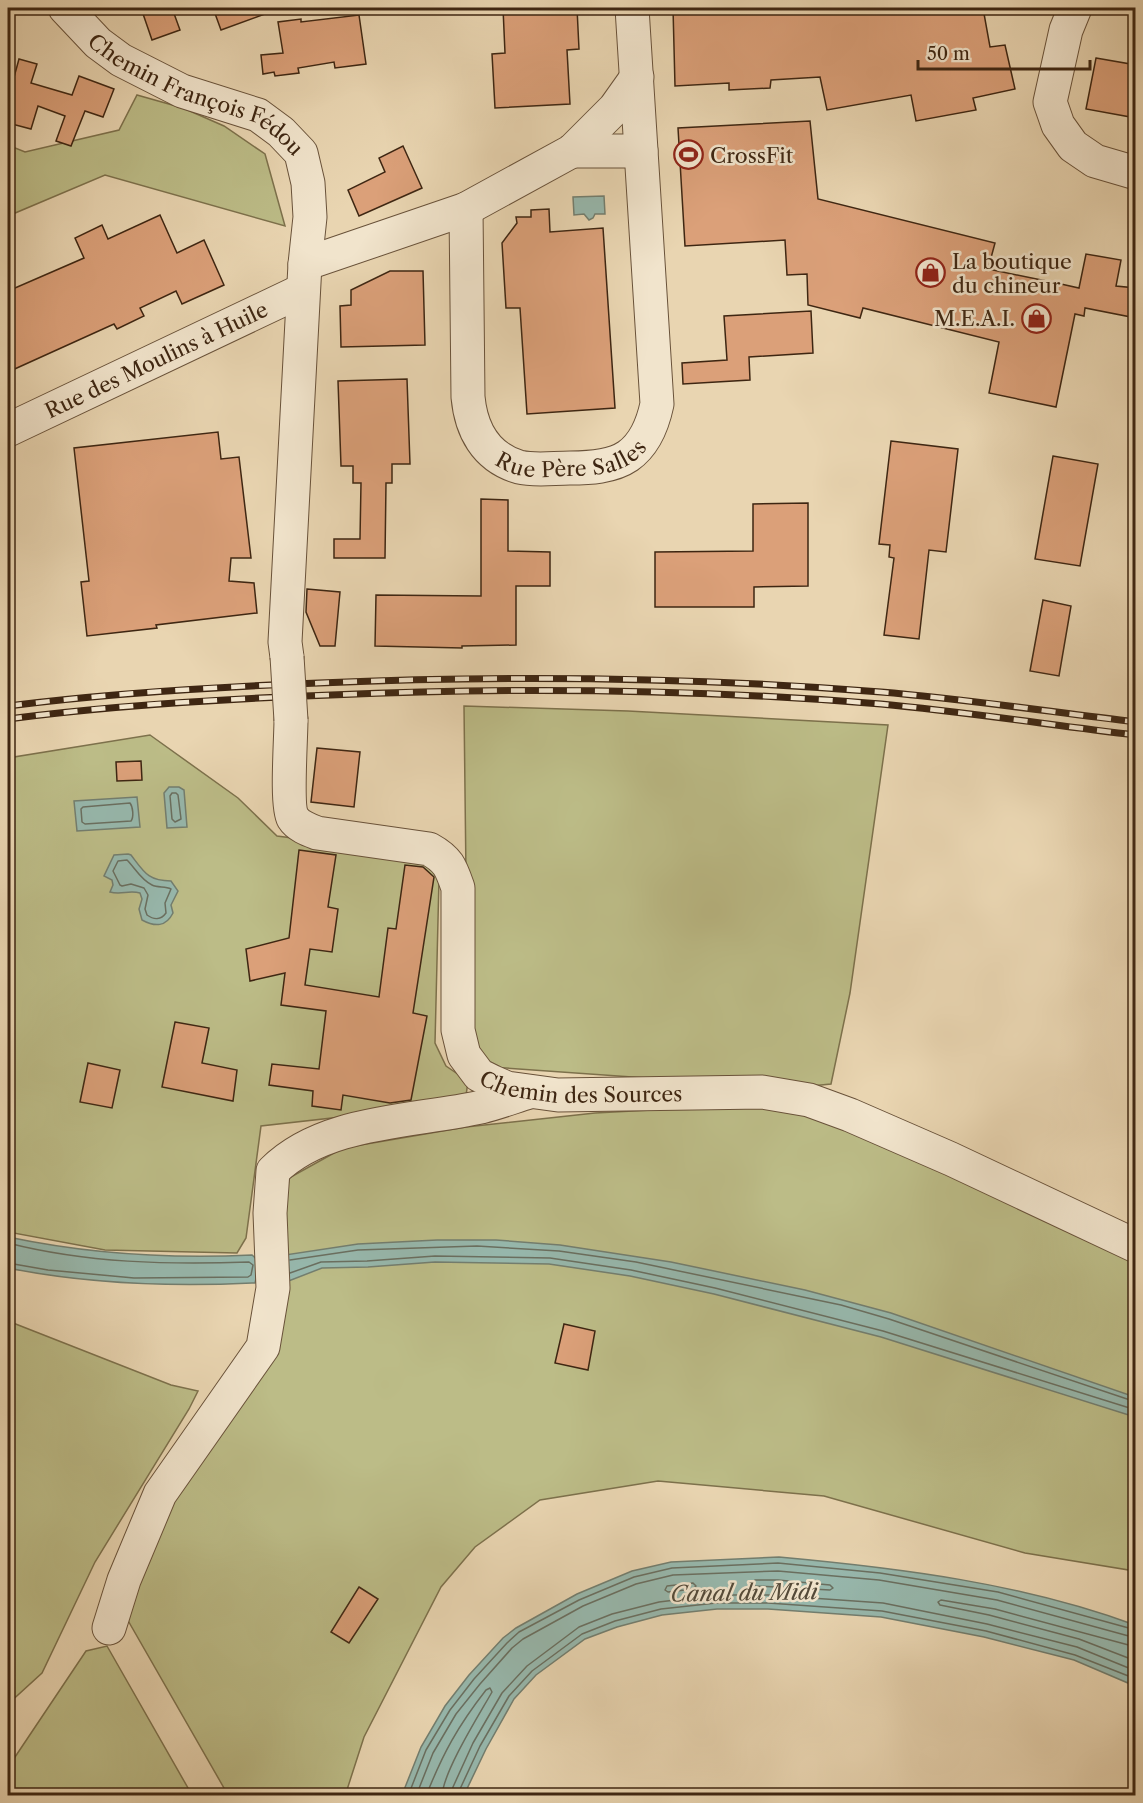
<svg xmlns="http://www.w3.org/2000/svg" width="1143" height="1803" font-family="'Libre Caslon Text',serif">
	<rect width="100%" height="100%" fill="#e9d5b1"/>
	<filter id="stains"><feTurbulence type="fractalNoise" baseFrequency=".00333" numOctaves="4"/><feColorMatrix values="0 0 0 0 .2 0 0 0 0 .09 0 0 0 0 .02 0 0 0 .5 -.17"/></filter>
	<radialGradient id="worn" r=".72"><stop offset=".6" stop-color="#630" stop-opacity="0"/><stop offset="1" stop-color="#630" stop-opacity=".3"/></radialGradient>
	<!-- green -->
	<g fill="#bcbc87" stroke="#7d714c" stroke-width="1.5">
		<polygon points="137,95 183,108 224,126 265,154 285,226 105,175 8,216 8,145 25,152 119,130"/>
		<polygon points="464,706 628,711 888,725 850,993 831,1084 790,1088 491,1067 475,1053 467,960"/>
		<polygon points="150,735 238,798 277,836 425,855 439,879 435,1043 446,1066 468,1081 465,1103 261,1126 246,1238 237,1253 105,1250 8,1232 8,758"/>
		<polygon points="728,1106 780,1108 816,1116 1135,1258 1135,1571 1025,1553 824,1496 658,1481 540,1500 475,1547 441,1587 364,1737 345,1796 228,1795 126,1617 171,1503 267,1364 289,1178 343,1148 466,1127 595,1113"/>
		<polygon points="8,1321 171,1385 198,1391 189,1409 95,1562 42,1673 8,1704"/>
		<polygon points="107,1646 192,1795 8,1795 8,1769 11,1763 86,1651"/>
	</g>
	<!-- water -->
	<g fill="#97b8ad" stroke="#737e6f" stroke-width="1.5">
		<polygon points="604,196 605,214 595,214 593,218 589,220 584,214 574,215 573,197"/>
		<polygon points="169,787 179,787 184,790 187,827 167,828 164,793"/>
		<polygon points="137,797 140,827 77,831 74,801"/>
		<path d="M128 854 131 855C144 872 148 881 171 881L178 891 171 905 173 913C166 927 155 927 142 920L139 909 142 899 140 893C129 890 121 895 110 892L113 885 112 880 104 876 114 855Z"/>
		<path d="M8 1237C89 1254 170 1259 252 1255L260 1262 255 1283H252C170 1287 88 1284 8 1268Z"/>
		<polygon points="437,1240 496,1240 560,1245 671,1262 805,1290 891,1313 1135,1397 1135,1417 881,1337 714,1294 630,1276 549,1264 435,1262 368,1267 322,1268 286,1282 278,1256 358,1244"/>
		<path d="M779 1557C899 1568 1021 1583 1135 1625V1686L1074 1660 984 1637 881 1617 768 1609H717L662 1615 617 1627 585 1639 536 1675 514 1699 486 1749 464 1795H402L421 1747 445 1706 469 1675 503 1638 516 1628 577 1594 632 1571 671 1562Z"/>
	</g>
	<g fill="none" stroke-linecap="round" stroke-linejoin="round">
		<!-- shore -->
		<g stroke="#6a6f60" stroke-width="1.5">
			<polygon points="176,793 178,795 181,819 175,822 172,819 170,796 172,793"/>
			<path d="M130 803C133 807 134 817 131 821L85 824 82 822 81 809 83 807Z"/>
			<path d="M127 860C135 868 141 880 152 885 158 888 165 886 171 889L165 903 166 913C161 920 154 920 147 915L145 909 148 895 144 888 131 884 122 886 120 885 113 871 118 861Z"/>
			<path d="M8 1243C86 1263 169 1265 249 1262L253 1265 251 1275 248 1277 134 1278 48 1270 8 1263"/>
			<polyline points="290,1260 358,1250 477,1246 559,1251 636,1262 841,1305 889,1319 1136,1402"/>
			<polyline points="290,1273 321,1262 367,1261 435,1256 550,1258 631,1270 715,1288 883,1331 1136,1410"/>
			<polygon points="755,1580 778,1580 830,1585 833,1588 830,1590 755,1586 753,1583"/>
			<polygon points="693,1583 696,1586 693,1589 668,1592 665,1590 667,1586"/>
			<polyline points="1136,1647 995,1609 941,1600 938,1602 940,1605 989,1615 1079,1639 1136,1661"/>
			<polyline points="408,1796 426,1750 450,1710 474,1679 507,1643 519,1632 579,1600 634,1577 672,1568 778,1563 880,1573 998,1592 1136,1630"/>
			<polyline points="416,1796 433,1753 456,1714 480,1684 512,1648 523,1639 583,1606 636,1584 673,1575 778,1571 879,1580 997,1600 1136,1638"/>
			<path d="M426 1796C443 1753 458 1726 486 1690L490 1688 492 1692C479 1715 443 1772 442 1796"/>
			<polyline points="451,1796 453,1787 473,1743 502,1693 527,1666 579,1627 612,1614 659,1602 716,1595 768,1595 883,1603 987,1624 1077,1647 1136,1671"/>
			<polyline points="459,1796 460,1789 480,1746 509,1696 532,1671 582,1634 615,1621 661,1609 716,1603 768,1603 882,1611 986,1631 1075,1655 1136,1679"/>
		</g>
	</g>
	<!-- building -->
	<g fill="#dba079" stroke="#3e2612" stroke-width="1.5">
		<polygon points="141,8 172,8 180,30 152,40"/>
		<polygon points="213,8 276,8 276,10 221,30"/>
		<polygon points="503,8 577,8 579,49 567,50 570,104 495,108 492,54 505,53"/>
		<polygon points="673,8 983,8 990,47 1005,45 1015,89 973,98 976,110 916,121 911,95 827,110 820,77 771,80 770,88 729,90 729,83 675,86"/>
		<polygon points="359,15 366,64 335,68 334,62 298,68 299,73 275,76 274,72 263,74 261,55 283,53 278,22 301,19 301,22"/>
		<polygon points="1096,58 1136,65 1136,118 1086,109"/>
		<polygon points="19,59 37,64 31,83 72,95 79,76 114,89 103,117 85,111 71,146 56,141 65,116 38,106 31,129 8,123 8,99"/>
		<polygon points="810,121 818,199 995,243 988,269 1061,284 1079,288 1086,254 1121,260 1116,286 1136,288 1136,318 1085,308 1084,316 1075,314 1056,407 989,393 999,342 863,308 860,318 808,305 807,274 787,275 785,240 685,246 678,128"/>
		<polygon points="403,146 422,188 359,216 348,190 385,172 379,158"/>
		<polygon points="549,209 550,232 603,228 615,408 527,414 520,308 506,308 502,243 517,223 516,217 531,217 531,210"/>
		<polygon points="160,215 177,253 204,240 224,285 182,304 176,291 140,308 144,316 117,329 114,324 8,372 8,291 84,258 75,238 102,225 108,239"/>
		<polygon points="390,271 423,271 425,345 341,347 340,306 351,305 351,290"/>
		<polygon points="811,311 813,353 749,357 750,380 683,384 682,363 727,360 724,316"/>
		<polygon points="407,379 410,464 392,464 392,483 386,483 385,558 334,558 334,539 360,539 361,483 353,483 353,466 341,466 338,381"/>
		<polygon points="218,432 221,459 239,457 251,558 231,558 229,581 254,583 257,613 156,625 157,628 87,636 81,582 89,581 74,448"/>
		<polygon points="891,441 958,449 946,552 929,550 919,639 884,635 894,558 889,557 890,545 879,544"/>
		<polygon points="1053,456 1098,464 1080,566 1035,559"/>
		<polygon points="481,499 508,500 508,551 550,552 550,586 516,586 516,645 462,646 462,648 375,646 376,595 481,596"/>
		<polygon points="808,503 808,586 754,587 754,607 655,607 655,552 753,551 753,504"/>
		<polygon points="307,589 340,592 335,646 320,646 306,612"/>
		<polygon points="1043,600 1071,606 1059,676 1030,671"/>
		<polygon points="317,748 360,752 354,807 311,802"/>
		<polygon points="141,761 142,780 117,781 116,762"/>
		<polygon points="299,850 336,855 328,907 338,909 332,952 310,949 305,985 379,997 388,928 396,929 405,865 423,867 434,877 413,1013 427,1016 411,1100 390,1103 343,1095 341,1110 312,1106 313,1091 269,1085 272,1064 319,1069 326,1011 281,1005 285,973 250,981 246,949 289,938"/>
		<polygon points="175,1022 209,1028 202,1063 237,1070 233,1101 162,1087"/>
		<polygon points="88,1063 120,1070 112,1108 80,1102"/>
		<polygon points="564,1324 595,1331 588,1370 555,1363"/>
		<polygon points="359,1587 378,1599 349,1643 331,1632"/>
	</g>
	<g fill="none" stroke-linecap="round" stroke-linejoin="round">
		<defs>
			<g id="minor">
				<path id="s1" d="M65 8 98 43 121 60 182 91 258 115 281 132 301 153 308 183 310 217 305 264 285 642 287 657"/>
				<polyline points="1075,8 1066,30 1050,102 1058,125 1073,146 1095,161 1136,173"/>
				<polyline points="572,151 641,151"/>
				<path id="s2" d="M466 209 468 397C471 429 485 457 519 467 535 471 553 468 570 468 589 468 612 467 628 456 645 444 653 423 657 404L632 8"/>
				<polyline points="305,264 466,209 572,151 615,108 637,77"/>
				<path id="s3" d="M8 430 303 290"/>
				<path id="s4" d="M291 720C291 738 286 806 293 818 298 826 309 830 317 833L429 849C449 860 451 868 458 888V1030L464 1055 479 1075 493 1082 507 1088 558 1095 762 1092 809 1100 850 1115 951 1159 1136 1246"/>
				<path d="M109 1628 124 1580 160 1494 263 1347 273 1288 270 1213 273 1171C324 1120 414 1122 481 1107 497 1103 513 1097 529 1092"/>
			</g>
		</defs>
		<!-- minor casing -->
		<use href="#minor" stroke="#69523a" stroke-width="35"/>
		<!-- minor -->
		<use href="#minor" stroke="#f1e4cc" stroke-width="33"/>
		<defs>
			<g id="rail">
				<path d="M8 706C111 693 215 687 319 683 507 675 694 677 881 692 966 699 1051 712 1136 722"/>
				<path d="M8 719C115 705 223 699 331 695 514 687 698 689 881 704 966 712 1051 725 1136 735"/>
			</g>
		</defs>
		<!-- rail casing -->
		<use href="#rail" stroke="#3e2612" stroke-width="7"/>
		<!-- rail -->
		<use href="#rail" stroke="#f1e4cc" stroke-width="4.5" stroke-dasharray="14" stroke-linecap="butt"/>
		<defs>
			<polyline id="minor-bridge" points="287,657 291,720"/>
		</defs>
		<!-- minor-bridge casing -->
		<use href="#minor-bridge" stroke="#69523a" stroke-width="35" stroke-linecap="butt"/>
		<!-- minor-bridge -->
		<use href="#minor-bridge" stroke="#f1e4cc" stroke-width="33"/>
	</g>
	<!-- icons -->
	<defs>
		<symbol id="stadium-ring" viewBox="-11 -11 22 22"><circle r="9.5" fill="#f1e4cc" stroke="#8f2418" stroke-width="1.5"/><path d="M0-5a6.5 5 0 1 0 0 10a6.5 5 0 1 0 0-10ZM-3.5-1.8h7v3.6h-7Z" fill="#8f2418"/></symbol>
		<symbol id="shop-ring" viewBox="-11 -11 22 22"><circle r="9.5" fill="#f1e4cc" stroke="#8f2418" stroke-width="1.5"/><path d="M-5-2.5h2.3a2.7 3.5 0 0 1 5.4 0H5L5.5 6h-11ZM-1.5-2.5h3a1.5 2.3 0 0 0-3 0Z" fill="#8f2418"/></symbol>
	</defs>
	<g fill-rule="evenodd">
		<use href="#stadium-ring" x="672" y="138" width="33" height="33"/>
		<use href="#shop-ring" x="914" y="256" width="33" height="33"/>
		<use href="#shop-ring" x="1020" y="302" width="33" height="33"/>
	</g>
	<g text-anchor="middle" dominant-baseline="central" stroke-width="5" stroke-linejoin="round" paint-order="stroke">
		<!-- street labels -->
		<g font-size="21" fill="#3e2612" stroke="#f1e4cc">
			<text stroke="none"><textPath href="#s1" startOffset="160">Chemin François Fédou</textPath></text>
			<text stroke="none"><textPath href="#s3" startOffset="164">Rue des Moulins à Huile</textPath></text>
			<text stroke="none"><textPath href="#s2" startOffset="334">Rue Père Salles</textPath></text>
			<text stroke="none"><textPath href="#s4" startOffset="588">Chemin des Sources</textPath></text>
		</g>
		<!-- poi labels -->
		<g font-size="21" fill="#3e2612" stroke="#f1e4cc" text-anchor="start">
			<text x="710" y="155">CrossFit</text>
			<text x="952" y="261">La boutique<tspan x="952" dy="24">du chineur</tspan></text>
			<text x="1015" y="318" text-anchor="end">M.E.A.I.</text>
		</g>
		<!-- water labels -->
		<g font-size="22" font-style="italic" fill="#544a39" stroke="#f1e4cc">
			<text transform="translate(744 1593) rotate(-1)">Canal du Midi</text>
		</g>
	</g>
	<!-- margin -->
	<rect width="1143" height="1803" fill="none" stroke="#e9d5b1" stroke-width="30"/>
	<rect x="9" y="9" width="1125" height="1785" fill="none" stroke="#3e2612" stroke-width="3"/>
	<rect x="15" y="15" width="1113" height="1773" fill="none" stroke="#3e2612" stroke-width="1.5"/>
	<!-- scale -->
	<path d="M918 60v9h172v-9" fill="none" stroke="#3e2612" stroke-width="3"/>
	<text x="927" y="60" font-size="18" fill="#3e2612" stroke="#f1e4cc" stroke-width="4.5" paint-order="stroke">50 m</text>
	<rect width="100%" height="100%" filter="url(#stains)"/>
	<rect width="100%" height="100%" fill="url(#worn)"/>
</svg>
